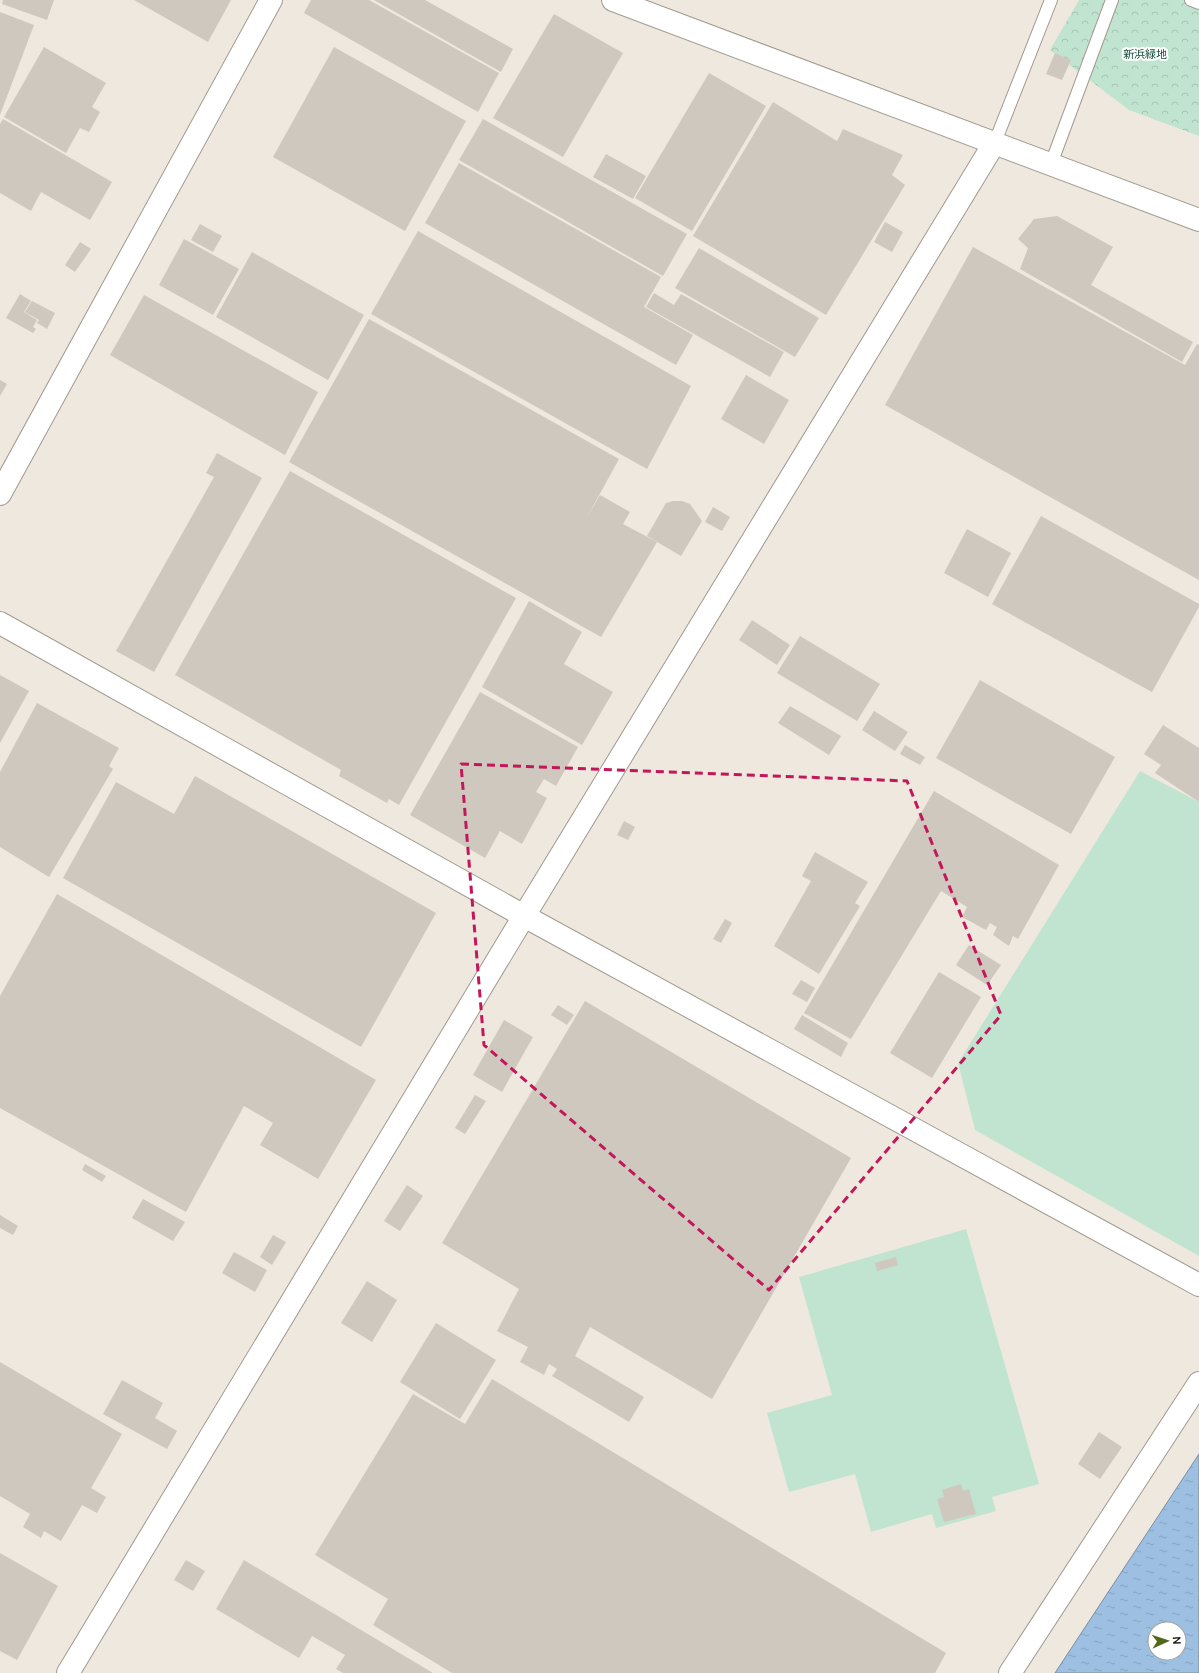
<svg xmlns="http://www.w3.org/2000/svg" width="1199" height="1673" font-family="Ubuntu,'Noto Sans JP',sans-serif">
	<defs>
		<pattern id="park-crowns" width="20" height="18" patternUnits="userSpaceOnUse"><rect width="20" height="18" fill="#c1e4d1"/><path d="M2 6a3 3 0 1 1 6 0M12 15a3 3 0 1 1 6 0" fill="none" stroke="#a5c3b3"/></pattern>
		<pattern id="water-ripples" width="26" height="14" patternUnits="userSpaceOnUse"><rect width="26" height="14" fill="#9dc0e2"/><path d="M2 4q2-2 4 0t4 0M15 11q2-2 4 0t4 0" fill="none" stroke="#87a4c1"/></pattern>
	</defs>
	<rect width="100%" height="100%" fill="#efe8de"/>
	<!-- grass -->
	<g fill="#c1e4d1">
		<polygon points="1140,771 1199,802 1199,1256 975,1130 958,1063"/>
		<polygon points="966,1229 1039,1484 992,1497 996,1511 936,1528 932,1514 871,1532 855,1474 789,1492 767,1413 832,1395 799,1277"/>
	</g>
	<!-- park -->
	<polygon fill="url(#park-crowns)" points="1079,0 1199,0 1199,136 1129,110 1050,50"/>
	<!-- water -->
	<path fill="url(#water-ripples)" stroke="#768ea4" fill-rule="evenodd" d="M1199 1454V1673H1055ZM1155 1629H1179V1653H1155Z"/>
	<!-- building -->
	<g fill="#cfc8bf">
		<polygon points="3,0 54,0 47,20 2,4"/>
		<polygon points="134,0 231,0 208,42"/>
		<polygon points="311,0 369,0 499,73 478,112 304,13"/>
		<polygon points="374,0 425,0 513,49 501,72"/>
		<polygon points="0,12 34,25 0,115"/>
		<polygon points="554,14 623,53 563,157 493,118"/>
		<polygon points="44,47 106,83 92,107 100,112 89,132 80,128 66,153 4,117"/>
		<polygon points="334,47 466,121 405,231 273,157"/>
		<polygon points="1055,53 1071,60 1062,80 1046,74"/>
		<polygon points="709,73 766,106 692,231 635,198"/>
		<polygon points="773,102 837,141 843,129 903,155 892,175 905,185 826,315 693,236"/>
		<polygon points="3,119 112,182 90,220 41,192 31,211 0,193 0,124"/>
		<polygon points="483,119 687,234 663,276 459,160"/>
		<polygon points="606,154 646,176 633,199 593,177"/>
		<polygon points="459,163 661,277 644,307 693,335 676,365 425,223"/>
		<polygon points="1057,216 1113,247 1091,285 1193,342 1182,362 1020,269 1028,248 1018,239 1034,219"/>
		<polygon points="885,222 903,232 892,252 874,242"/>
		<polygon points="200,224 222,236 213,252 191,240"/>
		<polygon points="418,231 691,386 647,469 371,314"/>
		<polygon points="184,239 239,269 213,315 159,285"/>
		<polygon points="80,242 91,249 75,272 65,265"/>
		<polygon points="973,247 1185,365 1197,344 1199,345 1199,580 885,405"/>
		<polygon points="699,248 819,318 795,357 675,288"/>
		<polygon points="252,252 364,315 328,380 216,317"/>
		<polygon points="654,293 674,305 681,294 784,352 770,377 646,307"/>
		<polygon points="20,294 31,301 24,312 37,320 33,327 36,329 33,333 6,318"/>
		<polygon points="144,295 318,392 285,455 110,355"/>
		<polygon points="32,301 55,313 47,329 37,323 39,320 25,312"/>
		<polygon points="369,319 619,459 586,519 600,495 630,512 623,524 657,542 601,637 289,462"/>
		<polygon points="746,375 789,400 764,444 721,419"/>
		<polygon points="0,380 7,384 0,396"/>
		<polygon points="217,453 262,478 154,672 116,651 214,477 206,473"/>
		<polygon points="290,471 516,598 399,805 389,799 387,803 339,776 341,770 175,675"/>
		<polygon points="673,501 682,501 690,504 702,521 681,556 647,536 666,503"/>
		<polygon points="713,507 730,517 722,531 705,522"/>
		<polygon points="1041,516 1199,604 1199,607 1152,692 992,604"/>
		<polygon points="967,529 1011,553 988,597 944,573"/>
		<polygon points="529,601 582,632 564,664 613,692 582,745 482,687"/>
		<polygon points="752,620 790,645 777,665 739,640"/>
		<polygon points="800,636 880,684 857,721 777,673"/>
		<polygon points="0,675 29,691 0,743"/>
		<polygon points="980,680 1115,757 1071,834 936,758"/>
		<polygon points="480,692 578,747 556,786 544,779 536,792 547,798 522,844 500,831 485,858 410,815"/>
		<polygon points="37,703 119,748 109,766 113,769 49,877 0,847 0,772"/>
		<polygon points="790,706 841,736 829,755 778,723"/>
		<polygon points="874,711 908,732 895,751 862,730"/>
		<polygon points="1163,725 1199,748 1199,802 1155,773 1161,765 1144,754"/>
		<polygon points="905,745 925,757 920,765 900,754"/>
		<polygon points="195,776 436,913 361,1047 63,878 116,782 174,814"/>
		<polygon points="934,791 1059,865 1018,939 1013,936 1009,946 993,935 997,927 990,923 986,930 962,917 967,907 941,891 851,1039 804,1013"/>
		<polygon points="624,821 635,827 628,840 617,835"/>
		<polygon points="815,852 868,882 855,903 860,906 819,974 774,946 811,881 802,876"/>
		<polygon points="57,894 376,1080 318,1179 260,1145 273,1123 244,1106 186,1212 0,1108 0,996"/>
		<polygon points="725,919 732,923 721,943 713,939"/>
		<polygon points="969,945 1001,965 987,985 956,965"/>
		<polygon points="939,972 981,997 932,1078 890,1053"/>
		<polygon points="801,980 815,988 807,1002 792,994"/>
		<polygon points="585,1001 851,1158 712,1399 590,1327 575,1356 644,1397 629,1422 552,1376 557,1369 549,1364 544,1375 520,1362 528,1347 497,1331 519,1289 442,1243"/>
		<polygon points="558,1005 574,1015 567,1025 551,1015"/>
		<polygon points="802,1015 848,1043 841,1057 794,1029"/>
		<polygon points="504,1020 533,1037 502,1092 473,1075"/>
		<polygon points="475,1095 486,1101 465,1134 455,1128"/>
		<polygon points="85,1164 106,1176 102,1182 82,1170"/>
		<polygon points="407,1185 423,1196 400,1231 384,1221"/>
		<polygon points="143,1199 185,1222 173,1241 132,1218"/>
		<polygon points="0,1215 18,1226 13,1235 0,1228"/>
		<polygon points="273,1235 286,1242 272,1265 260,1257"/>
		<polygon points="234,1252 267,1270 255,1292 222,1273"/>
		<polygon points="896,1257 898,1265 877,1271 875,1263"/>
		<polygon points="367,1281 397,1300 372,1342 341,1323"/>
		<polygon points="436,1323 496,1360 460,1419 400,1382"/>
		<polygon points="0,1362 122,1434 91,1488 106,1497 97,1513 82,1505 61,1541 44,1531 41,1538 23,1527 30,1514 0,1496"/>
		<polygon points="492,1379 946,1653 935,1673 452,1673 373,1625 388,1599 315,1555 413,1394 465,1424"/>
		<polygon points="122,1380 163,1403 155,1418 177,1431 167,1449 103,1414"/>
		<polygon points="1099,1432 1122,1447 1100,1479 1078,1464"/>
		<polygon points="961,1484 963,1491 969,1489 976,1514 944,1522 937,1499 944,1497 942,1490"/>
		<polygon points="0,1553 58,1586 17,1660 0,1651"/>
		<polygon points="186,1560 205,1571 193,1591 174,1580"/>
		<polygon points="244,1560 433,1673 343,1673 336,1669 345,1655 312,1636 299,1658 216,1609"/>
	</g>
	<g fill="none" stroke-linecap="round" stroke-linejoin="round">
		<defs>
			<g id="service">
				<polyline points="1191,0 1199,3"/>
				<polyline points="995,142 1051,0"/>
				<polyline points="1051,164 1112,0"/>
			</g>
			<polyline id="minor" points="0,623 524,916 1199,1285"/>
			<g id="tertiary">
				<polyline points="613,0 1199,220"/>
				<polyline points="0,494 271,0"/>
				<polyline points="68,1673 524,916 995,142"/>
				<polyline points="1010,1673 1199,1383"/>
			</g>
		</defs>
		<!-- service casing -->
		<use href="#service" stroke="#a09a90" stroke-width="14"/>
		<!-- minor casing -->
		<use href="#minor" stroke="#a09a90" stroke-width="24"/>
		<!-- tertiary casing -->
		<use href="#tertiary" stroke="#a09a90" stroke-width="24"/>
		<!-- service -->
		<use href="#service" stroke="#fff" stroke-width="12"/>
		<!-- minor -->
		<use href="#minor" stroke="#fff" stroke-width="22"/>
		<!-- tertiary -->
		<use href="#tertiary" stroke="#fff" stroke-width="22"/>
	</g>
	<!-- marked area -->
	<path fill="none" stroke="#c2185b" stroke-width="3" stroke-dasharray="8 5" stroke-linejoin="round" d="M461 764 907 781 1001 1015 769 1290 484 1045Z"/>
	<g text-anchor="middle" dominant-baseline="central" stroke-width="4" stroke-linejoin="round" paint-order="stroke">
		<!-- park labels -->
		<g font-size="11" fill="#114c34" stroke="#fff">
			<text x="1145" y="54">新浜緑地</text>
		</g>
	</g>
	<!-- north arrow -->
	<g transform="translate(1167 1641) rotate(87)"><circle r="19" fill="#ffffff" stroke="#a4a3a1"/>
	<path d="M0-3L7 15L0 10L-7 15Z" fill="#506819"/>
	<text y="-6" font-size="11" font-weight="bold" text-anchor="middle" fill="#1b1915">N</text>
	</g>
</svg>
